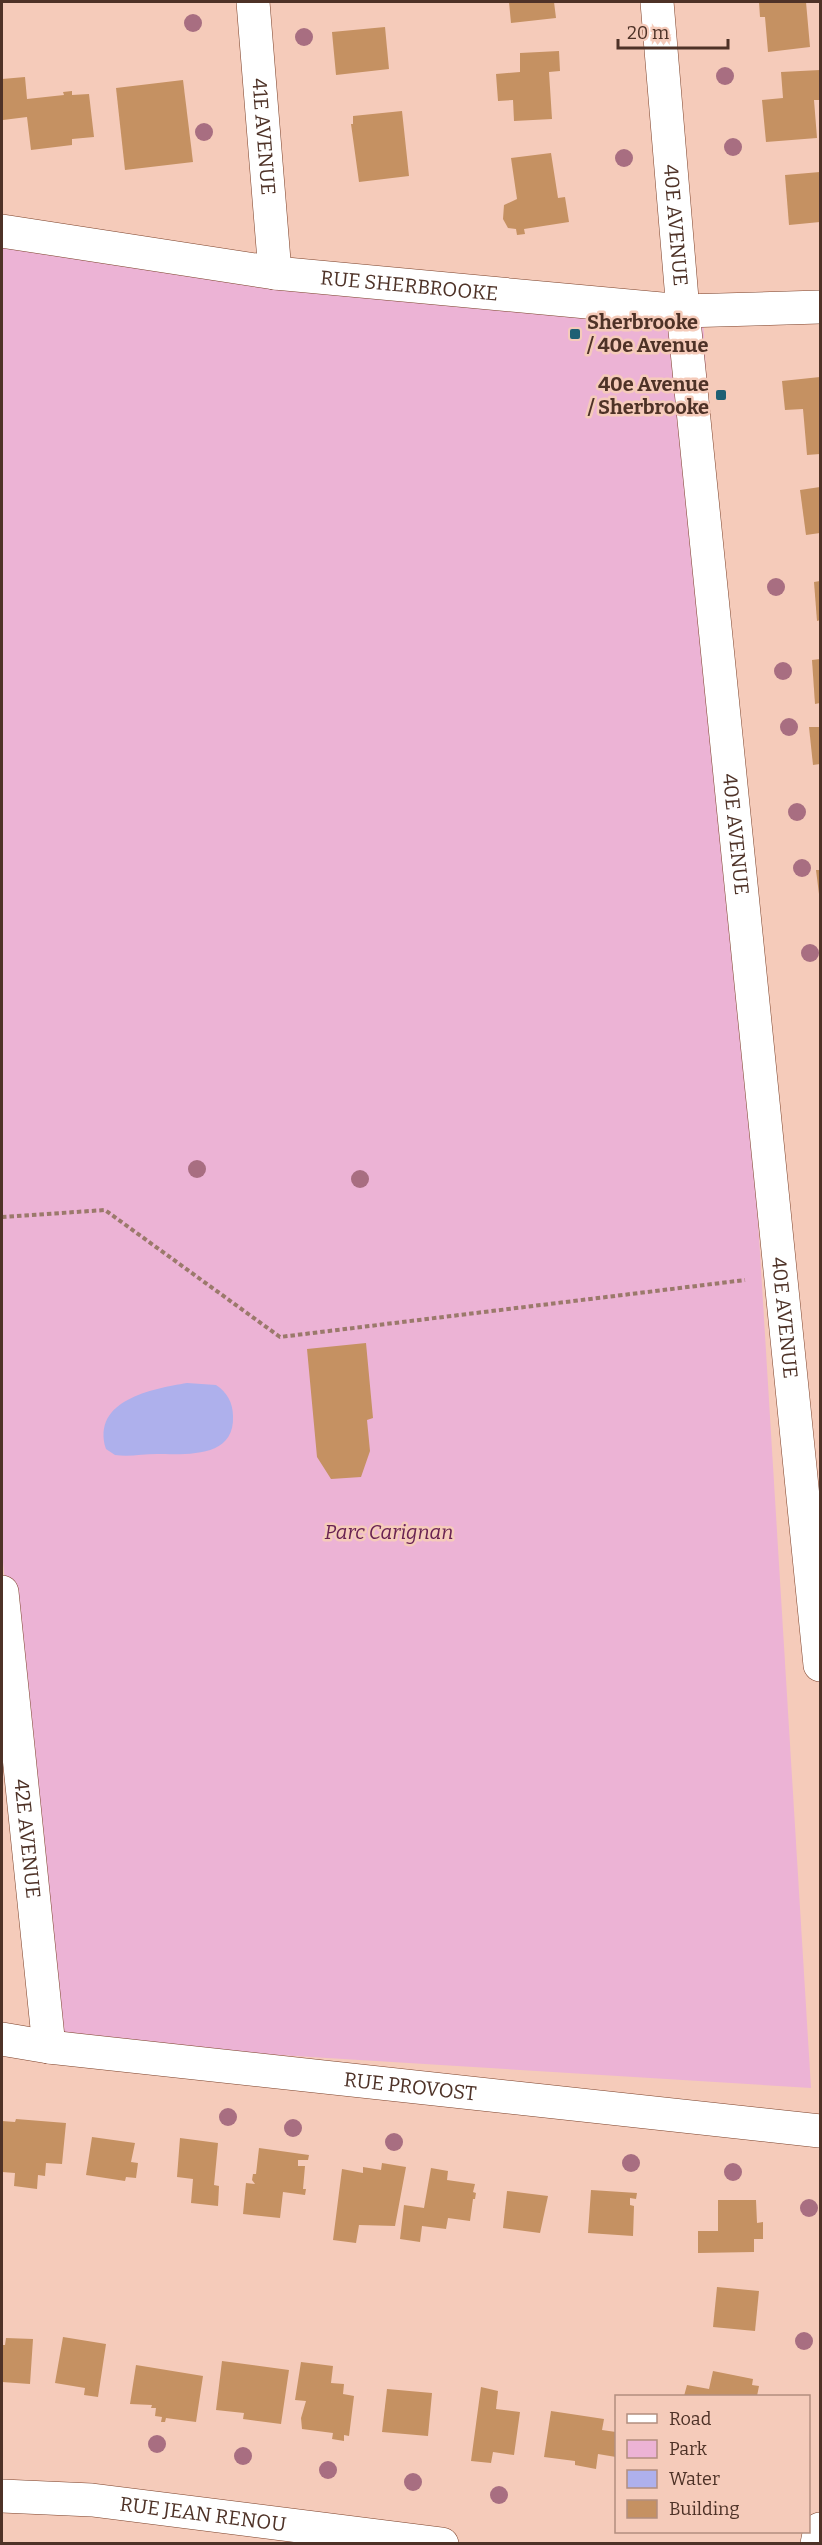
<svg xmlns="http://www.w3.org/2000/svg" width="822" height="2545" font-family="Bitter,serif">
	<rect width="100%" height="100%" fill="#f5cbba"/>
	<!-- green -->
	<polygon fill="#ecb3d5" points="2,230 703,320 811,2088 54,2041 2,1553"/>
	<!-- water -->
	<path fill="#aeb0ec" d="M187 1383 216 1385C227 1392 233 1403 233 1416 235 1459 185 1454 157 1454 143 1454 129 1457 115 1455L106 1449C91 1400 152 1389 187 1383Z"/>
	<!-- building -->
	<g fill="#c59162">
		<polygon points="509,2 554,2 556,18 511,23"/>
		<polygon points="759,2 806,2 810,47 768,52 765,17 760,17"/>
		<polygon points="385,27 389,69 336,75 332,32"/>
		<polygon points="559,51 560,71 549,72 552,119 514,121 513,100 498,101 496,74 520,72 520,53"/>
		<polygon points="820,70 820,100 814,100 817,138 766,142 762,100 783,98 781,72"/>
		<polygon points="25,77 27,99 64,95 63,92 72,91 72,95 89,94 94,137 72,139 72,145 31,150 27,117 3,120 2,103 2,79"/>
		<polygon points="183,80 193,162 125,170 116,88"/>
		<polygon points="402,111 409,176 359,182 351,124 353,124 353,116"/>
		<polygon points="551,153 558,198 565,197 569,222 524,229 525,234 517,235 516,229 508,228 503,219 504,205 517,199 511,158"/>
		<polygon points="820,172 820,222 789,225 785,175"/>
		<polygon points="820,377 820,454 807,455 803,409 785,410 782,381"/>
		<polygon points="820,487 820,533 806,535 800,490"/>
		<polygon points="820,581 820,620 817,621 814,582"/>
		<polygon points="820,659 820,703 815,704 812,660"/>
		<polygon points="809,727 820,727 820,764 813,765"/>
		<polygon points="816,870 820,870 820,894 819,894"/>
		<polygon points="366,1343 373,1418 367,1420 370,1451 361,1477 331,1479 317,1457 307,1349"/>
		<polygon points="16,2119 66,2123 62,2164 46,2163 45,2176 38,2175 37,2189 14,2186 15,2173 2,2172 2,2121 15,2122"/>
		<polygon points="92,2137 135,2143 131,2162 138,2163 136,2178 126,2177 125,2181 86,2175"/>
		<polygon points="180,2138 218,2143 214,2185 219,2186 218,2206 191,2203 193,2179 177,2177"/>
		<polygon points="259,2148 309,2155 308,2160 298,2160 298,2166 305,2166 303,2189 306,2189 305,2195 283,2192 280,2218 243,2214 246,2183 255,2184 252,2180 253,2174 256,2174"/>
		<polygon points="382,2163 406,2167 395,2226 359,2225 356,2243 333,2240 342,2169 363,2173 363,2167 381,2170"/>
		<polygon points="431,2168 448,2171 447,2180 475,2184 473,2192 476,2193 475,2199 473,2199 470,2221 448,2218 446,2229 422,2226 420,2242 400,2239 404,2205 424,2208"/>
		<polygon points="591,2190 637,2193 636,2199 630,2198 630,2205 634,2206 633,2236 588,2233"/>
		<polygon points="507,2191 548,2196 540,2233 503,2228"/>
		<polygon points="718,2200 756,2200 757,2223 763,2222 763,2239 754,2239 754,2252 698,2253 698,2231 718,2231"/>
		<polygon points="717,2287 759,2291 755,2331 713,2327"/>
		<polygon points="63,2337 106,2344 98,2397 84,2395 85,2388 55,2383"/>
		<polygon points="6,2338 33,2339 30,2384 2,2382 2,2345 5,2345"/>
		<polygon points="222,2361 289,2370 281,2424 243,2419 244,2413 216,2410"/>
		<polygon points="301,2362 333,2366 331,2383 344,2384 343,2394 354,2396 349,2436 344,2435 344,2441 332,2439 333,2433 302,2429 301,2418 306,2401 295,2400"/>
		<polygon points="136,2365 203,2376 196,2422 166,2418 165,2422 161,2422 162,2417 155,2416 156,2408 151,2408 152,2405 130,2404"/>
		<polygon points="713,2371 753,2379 752,2385 759,2386 757,2396 684,2396 687,2385 709,2389"/>
		<polygon points="481,2387 498,2391 496,2409 520,2412 514,2455 493,2452 491,2463 471,2461"/>
		<polygon points="387,2389 432,2393 428,2436 382,2432"/>
		<polygon points="551,2411 604,2419 602,2430 616,2432 616,2457 598,2454 596,2469 575,2465 575,2461 544,2457"/>
	</g>
	<g fill="none" stroke-linecap="round" stroke-linejoin="round">
		<defs>
			<g id="minor">
				<path id="s1" d="M253 2 275 273"/>
				<path id="s2" d="M657 2 683 311 820 1665"/>
				<path id="s3" d="M2 231 275 273 683 311 820 307"/>
				<path id="s4" d="M2 1592 49 2047"/>
				<path id="s5" d="M2 2496 92 2500 442 2544"/>
				<polyline points="817,2544 820,2529"/>
			</g>
			<g id="tertiary">
				<path id="s6" d="M2 2039 49 2047 820 2131"/>
			</g>
		</defs>
		<!-- minor casing -->
		<use href="#minor" stroke="#7c4129" stroke-width="34"/>
		<!-- tertiary casing -->
		<use href="#tertiary" stroke="#7c4129" stroke-width="34"/>
		<!-- path -->
		<polyline stroke="#9b796b" stroke-width="4" stroke-dasharray="4.5 3" stroke-linecap="butt" points="2,1217 105,1210 280,1337 745,1280"/>
		<!-- minor -->
		<use href="#minor" stroke="#fff" stroke-width="33"/>
		<!-- tertiary -->
		<use href="#tertiary" stroke="#fff" stroke-width="33"/>
	</g>
	<!-- trees -->
	<g fill="#a86e81">
		<circle cx="193" cy="23" r="9"/>
		<circle cx="304" cy="37" r="9"/>
		<circle cx="725" cy="76" r="9"/>
		<circle cx="204" cy="132" r="9"/>
		<circle cx="733" cy="147" r="9"/>
		<circle cx="624" cy="158" r="9"/>
		<circle cx="776" cy="587" r="9"/>
		<circle cx="783" cy="671" r="9"/>
		<circle cx="789" cy="727" r="9"/>
		<circle cx="797" cy="812" r="9"/>
		<circle cx="802" cy="868" r="9"/>
		<circle cx="810" cy="953" r="9"/>
		<circle cx="197" cy="1169" r="9"/>
		<circle cx="360" cy="1179" r="9"/>
		<circle cx="228" cy="2117" r="9"/>
		<circle cx="293" cy="2128" r="9"/>
		<circle cx="394" cy="2142" r="9"/>
		<circle cx="631" cy="2163" r="9"/>
		<circle cx="733" cy="2172" r="9"/>
		<circle cx="809" cy="2208" r="9"/>
		<circle cx="804" cy="2341" r="9"/>
		<circle cx="157" cy="2444" r="9"/>
		<circle cx="243" cy="2456" r="9"/>
		<circle cx="328" cy="2470" r="9"/>
		<circle cx="413" cy="2482" r="9"/>
		<circle cx="499" cy="2495" r="9"/>
	</g>
	<!-- markers -->
	<g fill="#1e6074" stroke="#f5cbba" stroke-width="2">
		<rect x="569" y="328" width="12" height="12" rx="3"/>
		<rect x="715" y="389" width="12" height="12" rx="3"/>
	</g>
	<g text-anchor="middle" dominant-baseline="central" stroke-width="5" stroke-linejoin="round" paint-order="stroke">
		<!-- street labels -->
		<g font-size="20" fill="#4e3227" stroke="#f5cbba">
			<text stroke="none"><textPath href="#s1" startOffset="135">41E AVENUE</textPath></text>
			<text stroke="none"><textPath href="#s2" startOffset="224">40E AVENUE</textPath></text>
			<text stroke="none"><textPath href="#s3" startOffset="411">RUE SHERBROOKE</textPath></text>
			<text stroke="none"><textPath href="#s2" startOffset="836">40E AVENUE</textPath></text>
			<text stroke="none"><textPath href="#s2" startOffset="1322">40E AVENUE</textPath></text>
			<text stroke="none"><textPath href="#s4" startOffset="248">42E AVENUE</textPath></text>
			<text stroke="none"><textPath href="#s6" startOffset="411">RUE PROVOST</textPath></text>
			<text stroke="none"><textPath href="#s5" startOffset="202">RUE JEAN RENOU</textPath></text>
		</g>
		<!-- poi labels -->
		<g font-size="20" font-weight="bold" fill="#4e3227" stroke="#f5cbba" text-anchor="start">
			<text x="587" y="322">Sherbrooke<tspan x="587" dy="23">/ 40e Avenue</tspan></text>
			<text x="709" y="384" text-anchor="end">40e Avenue<tspan x="709" dy="23">/ Sherbrooke</tspan></text>
		</g>
		<!-- park labels -->
		<g font-size="20" font-style="italic" fill="#692252" stroke="#f5cbba">
			<text x="389" y="1532">Parc Carignan</text>
		</g>
	</g>
	<!-- border -->
	<rect width="822" height="2545" fill="none" stroke="#4e3227" stroke-width="6"/>
	<!-- legend -->
	<rect x="615" y="2395" width="195" height="138" fill="#f5cbba" stroke="#b28e7f" stroke-width="1.5"/>
	<rect x="627" y="2414" width="30" height="9" fill="#ffffff" stroke="#b28e7f" stroke-width="1.5"/>
	<text x="669" y="2425" font-size="18" fill="#4e3227">Road</text>
	<rect x="627" y="2440" width="30" height="18" fill="#ecb3d5" stroke="#b28e7f" stroke-width="1.5"/>
	<text x="669" y="2455" font-size="18" fill="#4e3227">Park</text>
	<rect x="627" y="2470" width="30" height="18" fill="#aeb0ec" stroke="#b28e7f" stroke-width="1.5"/>
	<text x="669" y="2485" font-size="18" fill="#4e3227">Water</text>
	<rect x="627" y="2500" width="30" height="18" fill="#c59162" stroke="#b28e7f" stroke-width="1.5"/>
	<text x="669" y="2515" font-size="18" fill="#4e3227">Building</text>
	<!-- scale -->
	<path d="M618 39v9h110v-9" fill="none" stroke="#4e3227" stroke-width="3"/>
	<text x="627" y="39" font-size="18" fill="#4e3227" stroke="#f5cbba" stroke-width="4.5" paint-order="stroke">20 m</text>
</svg>
